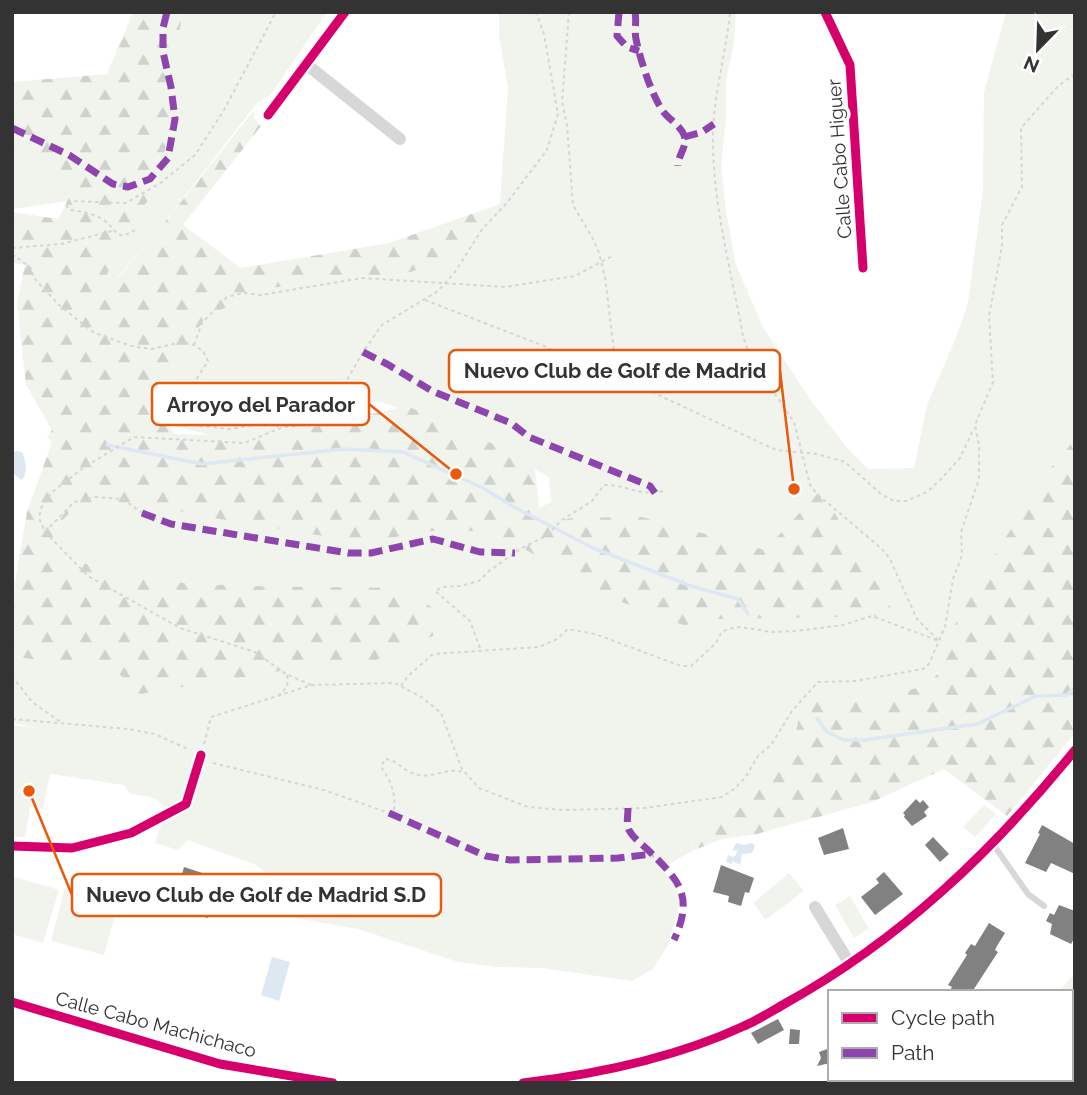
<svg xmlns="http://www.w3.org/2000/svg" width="1087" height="1095" font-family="Raleway,sans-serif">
	<defs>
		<pattern id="forest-firs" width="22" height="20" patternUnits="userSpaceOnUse" patternTransform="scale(1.75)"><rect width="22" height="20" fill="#f0f4ed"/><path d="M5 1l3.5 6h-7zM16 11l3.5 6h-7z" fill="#ced2cc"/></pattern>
	</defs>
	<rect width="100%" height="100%" fill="#fff"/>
	<!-- grass -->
	<g fill="#f0f4ed">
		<polygon points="183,12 327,12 271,94 257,103 154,236 116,279 107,275 120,242 135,215 148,201 164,155 171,121 165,83 174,60"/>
		<path d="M499 12H736L734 43 726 80V119L721 166 726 211 736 265 763 327 781 355 812 402 848 449 868 469 914 468 927 405 955 340 968 303 983 189 984 92 1006 12H1075V427L1071 444 1049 470 972 590 945 645 938 672 926 686 847 705 836 701 829 695 803 700 794 740 770 775 743 806 726 817 690 821 692 851 661 869 678 886 680 905 668 945 653 969 632 981 542 968 496 967 458 962 358 929 295 918 286 910 272 879 256 865 188 840 178 850 155 843C166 807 174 799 131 794L124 785 50 774 43 809 30 807 25 837H12V725L38 728 12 723V652L18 657 115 670 292 669 376 660 238 586 155 581 62 558 55 528 76 506 138 502 207 517 367 543 424 531H491L551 502 549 477 464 432 378 401 327 416 276 451 178 427 166 420 159 390 206 316 271 288 354 276 394 277 456 258 500 204 508 88 499 36Z"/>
		<polygon points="12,151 64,171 73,190 68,201 12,209"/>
		<polygon points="984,805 996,814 975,837 963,827"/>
		<polygon points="789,873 804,891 768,918 765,919 753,903"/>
		<polygon points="12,876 59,890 43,943 12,934"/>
		<polygon points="65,887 119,901 104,955 51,941"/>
		<polygon points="850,896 869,929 854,938 835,905"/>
	</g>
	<!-- forest -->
	<g fill="url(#forest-firs)">
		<polygon points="133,12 183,12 174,60 165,83 171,121 164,155 148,201 135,215 120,242 107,275 117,279 154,236 254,110 255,119 261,126 183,225 241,268 389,243 500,204 456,258 394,277 354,276 271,288 206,316 159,390 164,415 174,434 275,436 407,406 534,462 540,514 527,530 571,518 642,517 765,550 821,490 896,616 714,619 691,628 619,601 491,531 424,531 367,543 207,517 138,502 76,506 55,528 62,558 155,581 238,586 406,588 434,609 433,636 376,660 292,669 140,694 115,670 17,657 12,652 12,600 27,512 52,442 47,437 52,430 26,385 17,303 25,265 12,263 12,212 58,219 73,190 64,171 12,151 12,82 107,74"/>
		<path d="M1075 427V733L1007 816 944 769 872 802 757 834 722 839 692 851 690 821 726 817 743 806 770 775 794 740 803 700C828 687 824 697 847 704L926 686 938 673 945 645 972 590 1049 470 1071 444Z"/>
		<polygon points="1075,973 1075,1083 1035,1083 1035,1079 1071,1079 1071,992 1059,992"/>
	</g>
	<!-- water -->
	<g fill="#dee8f2">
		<path d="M16 451 22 452C26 461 28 473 22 480L12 473V453Z"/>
		<polygon points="736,843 744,845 752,843 755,846 752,853 742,854 740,865 733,861 731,864 726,862 728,855 733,857 736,855 737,850 732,851"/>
		<polygon points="272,957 290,962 279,1001 261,995"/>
	</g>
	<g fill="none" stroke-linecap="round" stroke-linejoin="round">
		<!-- stream -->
		<g stroke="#dee8f2" stroke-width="3.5">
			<polyline points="107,445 202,464 343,449 403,452 481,487 514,507 593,548 691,586 738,599 748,614"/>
			<polyline points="817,718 826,731 843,740 864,740 977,724 1036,696 1067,695 1075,688"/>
		</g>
	</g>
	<!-- building -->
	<g fill="#818181">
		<polygon points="916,799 920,803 923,800 929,807 924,812 927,816 912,826 904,817 905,815 903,813"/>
		<polygon points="1042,825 1075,844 1075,874 1051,863 1046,872 1025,863 1040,834 1038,833"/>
		<polygon points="843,828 849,849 824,855 818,838"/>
		<polygon points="933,837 949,854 940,862 925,845"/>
		<polygon points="721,865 754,878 749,893 745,892 741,906 728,902 729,896 713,892"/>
		<polygon points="184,867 233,883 224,907 212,903 208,918 184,911 186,904 175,900"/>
		<polygon points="884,872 903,894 875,915 861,897 879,883 876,879"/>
		<polygon points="1059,905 1075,911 1075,937 1071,944 1050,934 1052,924 1046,921 1050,913 1054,915"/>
		<polygon points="989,923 1005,933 997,946 995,950 998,952 972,992 949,992 952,987 948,985 967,955 965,953 971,944 975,946"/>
		<polygon points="778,1019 784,1030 758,1044 751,1033"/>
		<polygon points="790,1029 800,1030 799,1044 789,1044"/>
		<polygon points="830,1048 830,1063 817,1066 821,1058 819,1052"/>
	</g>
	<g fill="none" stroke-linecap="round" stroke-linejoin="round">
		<!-- path -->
		<g stroke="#d5d5d5" stroke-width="2" stroke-dasharray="3.5 3.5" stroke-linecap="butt">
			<polyline points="569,12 562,102 567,125 573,205 592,237 599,253 605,277 614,351 622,379"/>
			<path d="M135 230 123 236C111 230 113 227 105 221 96 214 81 211 70 210L66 205 68 201 126 203 162 182 195 155 224 110 276 12"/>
			<polyline points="12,248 61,244 112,231"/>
			<polyline points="12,254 31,268 33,277 59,305 93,332 131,346 151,349 182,342 194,345 203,351 208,361 192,386 169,405 171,415 177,422 192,425 230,429 264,423 282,427"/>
			<polyline points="425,300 544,346 572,361 635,384 776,450 817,454 845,462 881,494 894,501 906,501 927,492 941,479 960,458 974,428"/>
			<polyline points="194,345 202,323 227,297 243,293 261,295 362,278 505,287 575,276 614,255"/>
			<polyline points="45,532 74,502 96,497 123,499 142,513"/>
			<path d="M480 648 470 621 435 591 443 587 460 586 479 581 489 571 522 548 546 536 562 520 592 501 604 485C625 484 639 497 663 491"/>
			<polyline points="12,676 32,702 62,723"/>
			<polyline points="311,685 286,674 255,652 180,628 88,576 45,532 39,518 41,508 51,493 83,468 134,437 244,443 283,427 298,426 314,419 331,408 363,352 382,325 438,291 455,272 483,228 506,204 547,150 558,114 544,34 536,12"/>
			<path d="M401 686 408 676 433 654 539 647 557 639 568 629 595 634 681 666H691L716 643 721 633 727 629 739 627 772 632 796 631 843 625 872 616 939 641 917 619 890 559 882 549 817 494 810 485 794 422 750 357 743 336C731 270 712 202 713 134 714 93 726 53 730 12"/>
			<path d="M278 696C286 689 289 686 287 675"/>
			<polyline points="12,719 128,729 155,734 190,750"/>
			<polyline points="204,744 211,717 312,685 395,683 423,698 441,713 462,769 479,788 528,807 564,810 645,808 722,797 734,789 745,778 758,756 771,745 792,711 818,682 855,681 923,669 929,664 945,627 953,579 962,555 961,532 979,479 979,445 975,425 993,382 989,316 1002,246 1002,225 1022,187 1021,128 1058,86 1075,74"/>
			<path d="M213 763 324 790 389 813 394 810C396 792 391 781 381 767L385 759C399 760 402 772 419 775 435 778 448 767 463 772"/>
		</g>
		<!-- service -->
		<polyline stroke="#d7d7d7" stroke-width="6" points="993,844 1028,894 1044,906"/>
		<!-- minor -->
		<g stroke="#d7d7d7" stroke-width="12">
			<polyline points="825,12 850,65 863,268"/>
			<polyline points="306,64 400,139"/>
			<polyline points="268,115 345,12"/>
			<polyline points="12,846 72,848 131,833 186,804 201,755"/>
			<polyline points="815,907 850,964"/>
			<polyline points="12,1002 220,1064 333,1083"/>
			<path d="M523 1083C598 1074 675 1058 744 1026 758 1020 772 1011 786 1003 900 940 993 851 1075 750"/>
			<polyline points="963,1083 964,1079"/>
		</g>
		<!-- quiet -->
		<g stroke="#8e44ad" stroke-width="7" stroke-dasharray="14 7" stroke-linecap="butt">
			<polyline points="619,12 617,36 627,47 639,51"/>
			<path d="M635 12C637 22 634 30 636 39 640 59 651 93 662 110 668 119 680 125 684 135 688 147 678 154 678 166"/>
			<polyline points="12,128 69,155 113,184 128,187 150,179 168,158 175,119 171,87 163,52 163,28 167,12"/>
			<polyline points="684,137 702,132 714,124"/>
			<polyline points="363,352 387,364 432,391 511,423 529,437 650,486 655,493"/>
			<polyline points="142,513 171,524 348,553 371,553 433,539 480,552 515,553"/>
			<path d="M628 808C628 816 626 823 629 830 633 838 642 844 648 850 680 881 694 896 674 940"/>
			<polyline points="389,813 486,856 510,860 618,858 653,854"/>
		</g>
		<defs>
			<g id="cycleway">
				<polyline points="825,12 850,65 863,268"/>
				<polyline points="268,115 345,12"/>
				<polyline points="12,846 72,848 131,833 186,804 201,755"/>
				<polyline points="12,1002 220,1064 333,1083"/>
				<path d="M523 1083C598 1074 675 1058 744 1026 758 1020 772 1011 786 1003 900 940 993 851 1075 750"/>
			</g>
		</defs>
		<!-- cycleway casing -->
		<use href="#cycleway" stroke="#fff" stroke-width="13"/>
		<!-- cycleway -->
		<use href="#cycleway" stroke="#d6006c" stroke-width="9"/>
	</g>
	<g text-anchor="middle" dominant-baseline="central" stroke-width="7" stroke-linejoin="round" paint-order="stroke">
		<!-- street labels -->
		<g font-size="19" fill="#333" stroke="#fff">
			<text transform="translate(839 159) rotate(-94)">Calle Cabo Higuer</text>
			<text transform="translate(156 1024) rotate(15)">Calle Cabo Machichaco</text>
		</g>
	</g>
	<!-- callouts -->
	<path fill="none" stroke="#e8590c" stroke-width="2.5" d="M794 489L780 371M456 474L369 404M29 791L72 895"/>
	<g fill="#e8590c" stroke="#fff" stroke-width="2.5">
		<circle cx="794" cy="489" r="7"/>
		<circle cx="456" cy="474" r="7"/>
		<circle cx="29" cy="791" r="7"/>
	</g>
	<g fill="#fff" stroke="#e8590c" stroke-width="2.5">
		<rect x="449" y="350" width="331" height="42" rx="7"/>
		<rect x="152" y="383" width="217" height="42" rx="7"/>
		<rect x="72" y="874" width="369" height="42" rx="7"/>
	</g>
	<g font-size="21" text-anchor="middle" font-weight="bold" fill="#333">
		<text x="615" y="378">Nuevo Club de Golf de Madrid</text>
		<text x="261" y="412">Arroyo del Parador</text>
		<text x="256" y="902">Nuevo Club de Golf de Madrid S.D</text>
	</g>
	<!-- border -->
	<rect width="1087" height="1095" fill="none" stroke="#333333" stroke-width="28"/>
	<!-- legend -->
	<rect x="828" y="990" width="245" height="91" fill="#ffffff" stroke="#adadad" stroke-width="2"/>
	<rect x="842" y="1013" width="35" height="10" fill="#d6006c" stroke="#adadad" stroke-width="2"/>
	<text x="891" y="1025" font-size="21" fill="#333333">Cycle path</text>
	<rect x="842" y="1048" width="35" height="10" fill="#8e44ad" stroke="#adadad" stroke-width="2"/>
	<text x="891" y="1060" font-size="21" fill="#333333">Path</text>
	<!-- north arrow -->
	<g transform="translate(1038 49) rotate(203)" stroke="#ffffff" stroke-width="5" paint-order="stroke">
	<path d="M0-5L12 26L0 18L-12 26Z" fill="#333333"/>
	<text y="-10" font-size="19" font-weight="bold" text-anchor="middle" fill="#333333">N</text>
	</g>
</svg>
